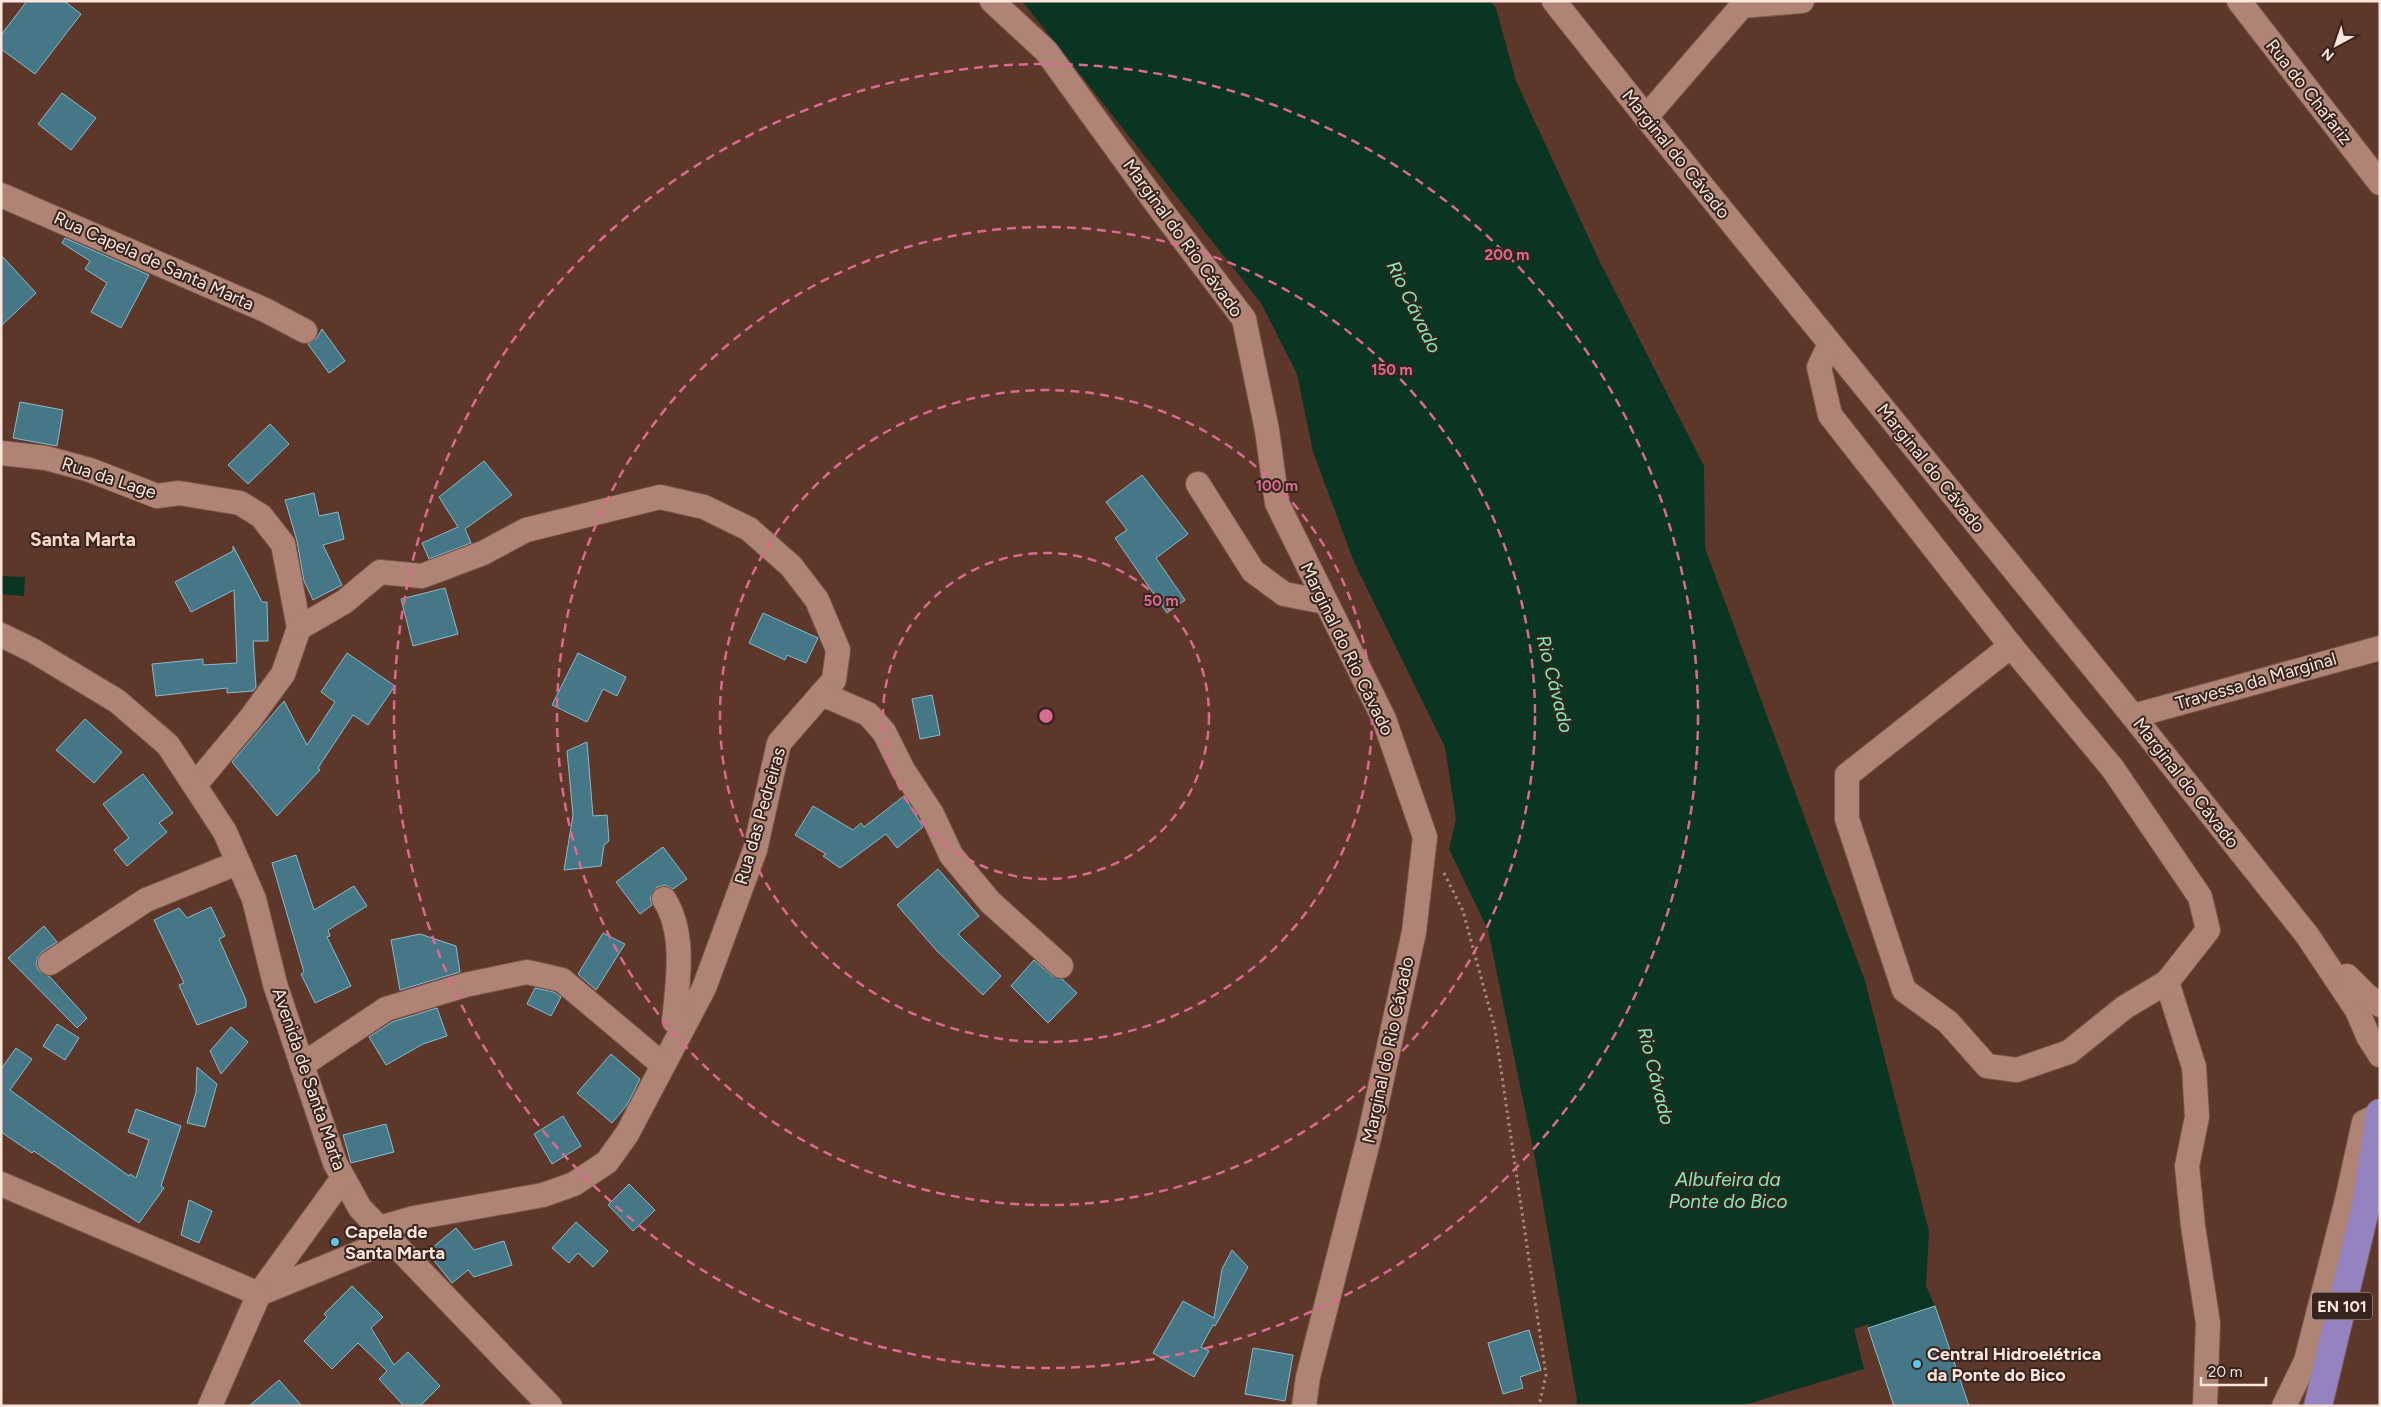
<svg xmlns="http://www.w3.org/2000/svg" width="2381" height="1407" font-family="Figtree,sans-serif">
	<rect width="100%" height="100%" fill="#5d382a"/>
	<!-- water -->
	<g fill="#0a3523">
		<polygon points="1022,1 1490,1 1496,8 1516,81 1600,262 1704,466 1705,548 1865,981 1929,1231 1926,1286 1935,1306 1868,1328 1869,1324 1854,1329 1864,1369 1741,1406 1576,1406 1577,1400 1535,1158 1488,930 1449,849 1456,819 1445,747 1354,562 1313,452 1297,374 1261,303"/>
		<polygon points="1,576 25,577 24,596 1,594"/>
	</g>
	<!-- building -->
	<g fill="#467787" stroke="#8bc">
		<polygon points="27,1 64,1 81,14 35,74 1,49 1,35"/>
		<polygon points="62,93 96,118 71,150 38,124"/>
		<polygon points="65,238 149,275 121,328 91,312 107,283 85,269 90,261 62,243"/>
		<polygon points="1,255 36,293 1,326"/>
		<polygon points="322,329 345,361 329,373 308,344 317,338"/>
		<polygon points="20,402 63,410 57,446 13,438"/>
		<polygon points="270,424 289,444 248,484 228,465"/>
		<polygon points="484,461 512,495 465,529 471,543 429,559 422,543 458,527 439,497"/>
		<polygon points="1142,475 1188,534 1156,558 1185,600 1167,613 1115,538 1127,530 1106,502"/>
		<polygon points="314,493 319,516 338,512 344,539 323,545 342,585 313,600 304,581 297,541 285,500"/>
		<polygon points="233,546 262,602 267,602 268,641 253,641 256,687 253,691 227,693 227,688 156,696 152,664 203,659 203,665 237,663 234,590 191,612 175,582 233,551"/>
		<polygon points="445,588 458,634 413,646 401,599"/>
		<polygon points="763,613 818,638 806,663 787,655 785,660 749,643"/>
		<polygon points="347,653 395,686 368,725 353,715 318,768 320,770 277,816 232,762 284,701 307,745 335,702 321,692"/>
		<polygon points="578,653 626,677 617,696 603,689 587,722 552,705"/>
		<polygon points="932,695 940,735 920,739 912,699"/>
		<polygon points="85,719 122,752 94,783 56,750"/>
		<polygon points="587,742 593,816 607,815 609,841 604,845 601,866 564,870 573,815 567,751"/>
		<polygon points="143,774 173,813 159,823 167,832 127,866 114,850 129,838 103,804"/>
		<polygon points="904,796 923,827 897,848 886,834 840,868 823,856 826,854 795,835 813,806 853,830 861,823 864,827"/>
		<polygon points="663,847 687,879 673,889 665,885 657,887 650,898 652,905 640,914 616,882"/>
		<polygon points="296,855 314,910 354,886 367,906 328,930 330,936 327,937 351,986 315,1003 301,974 304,972 272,863"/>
		<polygon points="938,869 979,916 958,934 1001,976 983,995 937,951 897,905"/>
		<polygon points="211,907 225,936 219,939 246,1000 246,1007 197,1025 179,985 184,983 154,920 179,908 187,918"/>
		<polygon points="44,926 57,942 42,952 38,957 36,964 39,971 50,977 87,1018 77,1028 8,958"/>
		<polygon points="603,933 625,944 596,990 578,974"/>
		<polygon points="420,934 456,946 460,972 400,990 391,940"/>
		<polygon points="1034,960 1052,976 1062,979 1077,993 1048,1023 1011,986"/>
		<polygon points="535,988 554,992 561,997 551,1016 527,1004"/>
		<polygon points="437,1008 447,1036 423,1044 386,1065 369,1037 392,1022"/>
		<polygon points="57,1024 79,1038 65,1060 43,1046"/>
		<polygon points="231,1027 248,1042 221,1074 210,1051"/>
		<polygon points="16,1048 32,1059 10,1090 129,1176 130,1174 136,1178 149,1140 128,1132 136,1109 181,1126 161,1186 164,1188 139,1223 34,1151 32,1153 1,1132 1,1069"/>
		<polygon points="611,1054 640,1079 627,1105 612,1123 577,1093"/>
		<polygon points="197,1067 217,1084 205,1127 187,1123 196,1092"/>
		<polygon points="563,1116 581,1146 552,1164 534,1134"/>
		<polygon points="386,1124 394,1152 351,1163 343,1135"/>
		<polygon points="629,1184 655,1210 633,1231 608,1205"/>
		<polygon points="189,1200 212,1211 199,1243 181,1235"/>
		<polygon points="576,1222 608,1251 593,1267 578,1253 569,1263 552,1248"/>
		<polygon points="456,1228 474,1250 504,1241 512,1265 474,1277 468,1270 452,1283 427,1252"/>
		<polygon points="1232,1250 1248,1267 1215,1326 1213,1325 1201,1347 1209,1351 1194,1377 1153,1353 1183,1301 1214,1318 1222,1269"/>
		<polygon points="352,1286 383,1317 371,1328 394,1365 408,1352 440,1386 420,1406 404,1406 379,1379 387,1371 358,1343 332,1369 304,1341 327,1317 324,1314"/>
		<polygon points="1935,1306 1969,1406 1894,1406 1868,1328"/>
		<polygon points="1529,1330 1541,1370 1520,1377 1523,1388 1503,1394 1488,1343"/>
		<polygon points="1253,1348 1293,1355 1285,1401 1245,1394"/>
		<polygon points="279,1380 302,1406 249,1406"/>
	</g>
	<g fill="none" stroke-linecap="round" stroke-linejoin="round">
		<defs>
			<g id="minor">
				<polyline points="992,1 1046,51 1159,207 1244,319 1267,430 1277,503 1384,719 1425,837 1414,932 1369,1138 1308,1377 1304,1406"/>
				<polyline points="1554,1 1646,117 2133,716 2307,935 2357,1010 2368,1036 2380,1055"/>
				<polyline points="2239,1 2380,183"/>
				<polyline points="1646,117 1742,6 1802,1"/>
				<polyline points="1,195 265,310 305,331"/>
				<polyline points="1830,344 1819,367 1830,415 2011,646 2113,769 2200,897 2208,930 2167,982 2194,1067 2197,1117 2187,1166 2193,1226 2208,1323 2205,1406"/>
				<polyline points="1,453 46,458 90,470 157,496 179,493 240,503 261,516 283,544 299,628 283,674 250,719 195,785"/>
				<polyline points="1198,484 1253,571 1284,594 1325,602"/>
				<polyline points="299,628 344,602 380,572 422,576 483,553 526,530 660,497 704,507 749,529 791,566 817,600 838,650 834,680 779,743 755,850 704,988 627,1134 607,1162 574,1184 543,1195 414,1218 379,1228"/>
				<polyline points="1,635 32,650 117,701 168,745 225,832 254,899 275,984 335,1163 360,1208 550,1406"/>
				<polyline points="2011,646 1847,775 1847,819 1904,990 1948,1022 1987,1066 2017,1070 2069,1052 2125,1007 2167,982"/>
				<polyline points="822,694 868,714 884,732 903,770 932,814 951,855 990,902 1061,966"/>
				<polyline points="2133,716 2380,648"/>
				<path d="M664 899C686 933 678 982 674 1021L684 1025"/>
				<polyline points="50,963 146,900 230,866 240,866"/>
				<polyline points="2347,976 2366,995 2380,1005"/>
				<polyline points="302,1065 386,1009 465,985 527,972 562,980 663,1065"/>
				<polyline points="343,1178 259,1294 391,1240"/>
				<polyline points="1,1184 259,1294 210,1406"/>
				<polyline points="2284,1406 2306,1361 2346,1204 2364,1122 2379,1115"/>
			</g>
			<polyline id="major" points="2318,1406 2366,1206 2380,1113"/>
		</defs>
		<!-- minor casing -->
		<use href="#minor" stroke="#76564a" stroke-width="26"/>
		<!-- major casing -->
		<use href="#major" stroke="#76564a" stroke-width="30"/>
		<!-- path -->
		<polyline stroke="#a8897d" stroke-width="3" stroke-dasharray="2.5 4" stroke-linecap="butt" points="1444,873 1463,911 1495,1029 1546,1375 1539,1406"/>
		<!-- minor -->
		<use href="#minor" stroke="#af8474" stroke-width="24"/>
		<!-- major -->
		<use href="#major" stroke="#9583c1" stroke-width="28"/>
	</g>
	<!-- distance rings -->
	<g fill="none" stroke="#da6a8f" stroke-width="2.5" stroke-dasharray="9 6">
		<circle cx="1046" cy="716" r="163"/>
		<circle cx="1046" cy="716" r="326"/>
		<circle cx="1046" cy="716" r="489"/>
		<circle cx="1046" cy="716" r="652"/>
	</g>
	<!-- markers -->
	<g fill="#5dc7e8" stroke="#36251e" stroke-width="2">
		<circle cx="335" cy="1242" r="5"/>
		<circle cx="1917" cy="1364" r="5"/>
	</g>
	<g text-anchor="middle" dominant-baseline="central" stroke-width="4" stroke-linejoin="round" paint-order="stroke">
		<!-- shield labels -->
		<rect fill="#36251e" stroke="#c2aca4" stroke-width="1" x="2312" y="1292.5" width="60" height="27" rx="4"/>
		<g font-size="16" font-weight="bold" fill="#fee6dd">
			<text x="2342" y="1306">EN 101</text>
		</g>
		<!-- street labels -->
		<g font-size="18" fill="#fee6dd" stroke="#36251e">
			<text transform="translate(2309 92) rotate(52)">Rua do Chafariz</text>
			<text transform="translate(1676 154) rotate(51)">Marginal do Cávado</text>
			<text transform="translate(1183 238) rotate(54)">Marginal do Rio Cávado</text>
			<text transform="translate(154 261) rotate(24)">Rua Capela de Santa Marta</text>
			<text transform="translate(1931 468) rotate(51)">Marginal do Cávado</text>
			<text transform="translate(109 478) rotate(18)">Rua da Lage</text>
			<text transform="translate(1347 649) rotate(64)">Marginal do Rio Cávado</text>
			<text transform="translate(2256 681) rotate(-16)">Travessa da Marginal</text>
			<text transform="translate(2186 783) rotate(52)">Marginal do Cávado</text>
			<text transform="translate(760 816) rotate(-74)">Rua das Pedreiras</text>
			<text transform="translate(1388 1050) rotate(-78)">Marginal do Rio Cávado</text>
			<text transform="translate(309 1079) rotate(71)">Avenida de Santa Marta</text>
		</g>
		<!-- poi labels -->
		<g font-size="18" font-weight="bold" fill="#fee6dd" stroke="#36251e" text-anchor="start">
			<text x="345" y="1232">Capela de<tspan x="345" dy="21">Santa Marta</tspan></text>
			<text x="1927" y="1354">Central Hidroelétrica<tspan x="1927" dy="21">da Ponte do Bico</tspan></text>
		</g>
		<!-- water labels -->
		<g font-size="19" font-style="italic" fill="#81ecb8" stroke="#36251e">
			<text transform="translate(1414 307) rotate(64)">Rio Cávado</text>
			<text transform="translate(1555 684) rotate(76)">Rio Cávado</text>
			<text transform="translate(1656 1076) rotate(76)">Rio Cávado</text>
			<text x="1728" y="1179">Albufeira da<tspan x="1728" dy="22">Ponte do Bico</tspan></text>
		</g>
		<!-- neighbourhood labels -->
		<g font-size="19" font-weight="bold" fill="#fbd5c7" stroke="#36251e">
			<text x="83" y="539">Santa Marta</text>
		</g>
	</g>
	<circle cx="1046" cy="716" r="8" fill="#da6a8f" stroke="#36251e" stroke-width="2.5"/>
	<g font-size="15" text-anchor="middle" font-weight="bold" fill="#da6a8f" stroke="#36251e" stroke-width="4" stroke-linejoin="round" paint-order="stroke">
		<text x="1507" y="260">200 m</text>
		<text x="1392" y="375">150 m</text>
		<text x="1277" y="491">100 m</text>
		<text x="1161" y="606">50 m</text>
	</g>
	<!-- border -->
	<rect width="2381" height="1407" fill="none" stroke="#fee6dd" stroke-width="5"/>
	<!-- north arrow -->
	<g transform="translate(2336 45) rotate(220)" stroke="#36251e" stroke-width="4" paint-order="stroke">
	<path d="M0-4L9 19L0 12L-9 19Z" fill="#fee6dd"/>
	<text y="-8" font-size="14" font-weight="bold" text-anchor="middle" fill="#fee6dd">N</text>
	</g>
	<!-- scale -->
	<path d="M2201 1377v8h65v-8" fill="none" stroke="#fee6dd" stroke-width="2.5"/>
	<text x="2208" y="1377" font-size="15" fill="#fee6dd" stroke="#36251e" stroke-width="4" paint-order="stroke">20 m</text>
</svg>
